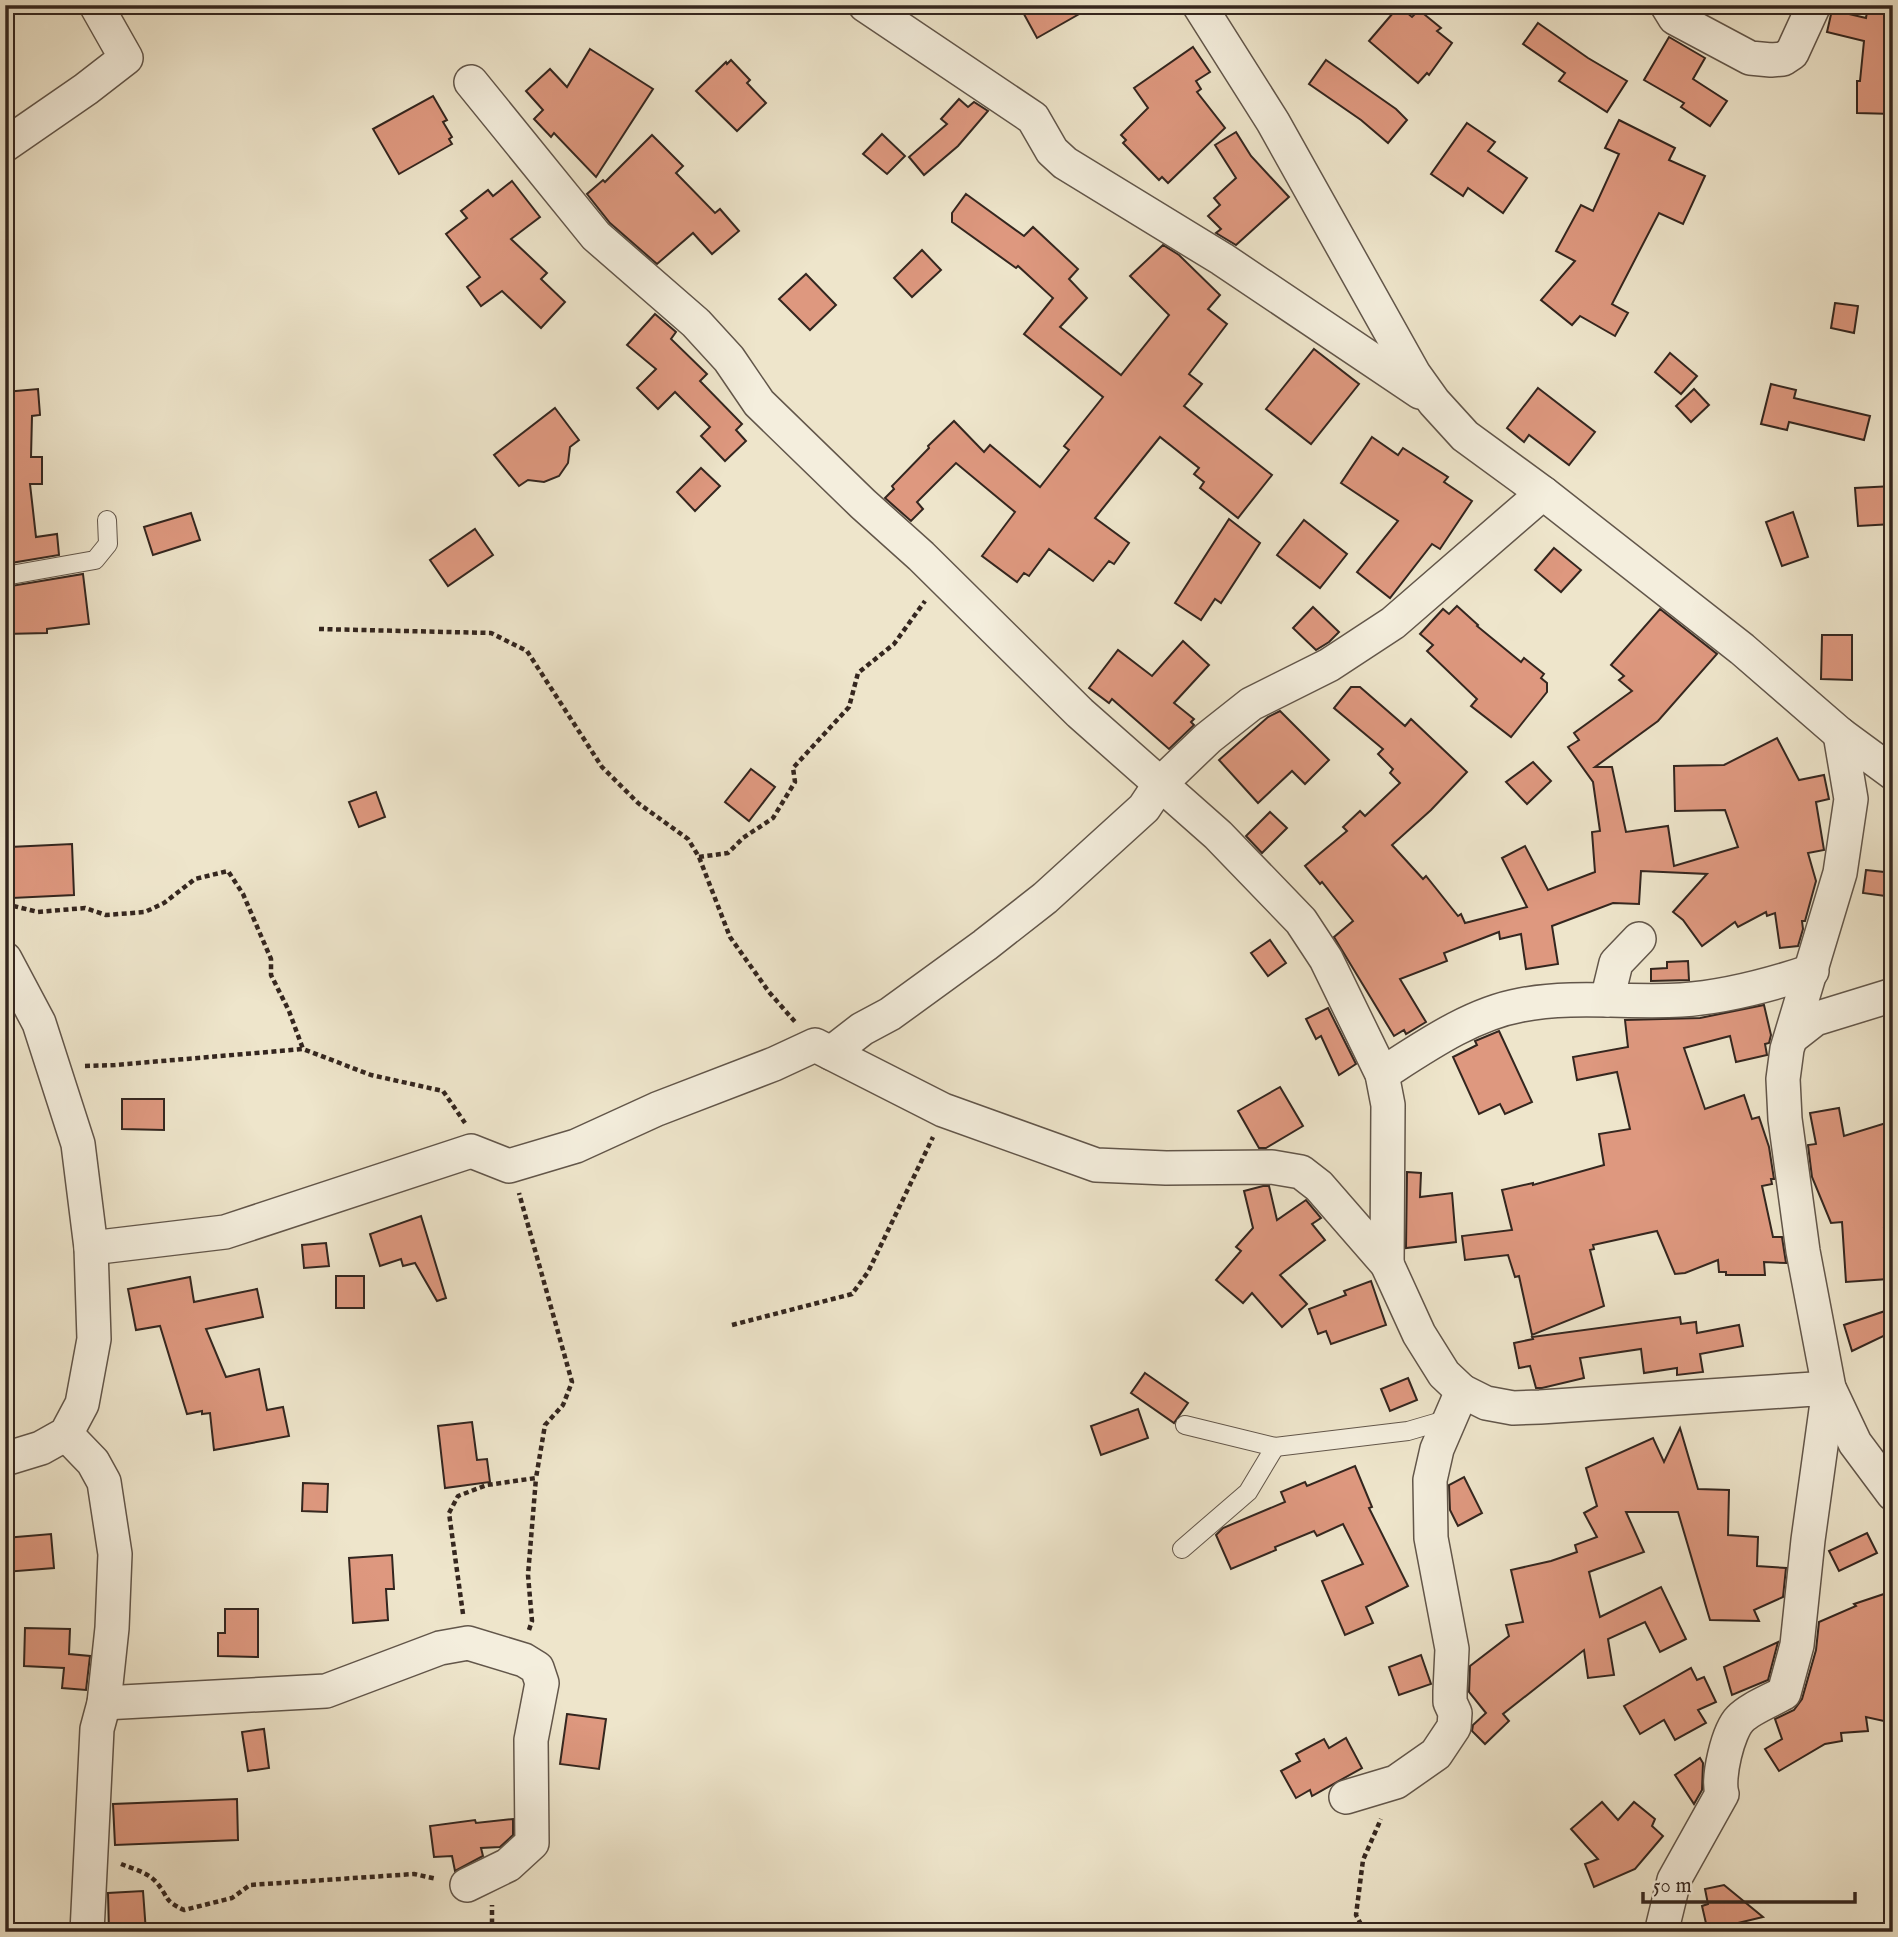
<svg xmlns="http://www.w3.org/2000/svg" width="1898" height="1937" font-family="'IM FELL English',serif">
	<rect width="100%" height="100%" fill="#eee5cb"/>
	<filter id="stains"><feTurbulence type="fractalNoise" baseFrequency=".00286" numOctaves="4"/><feColorMatrix values="0 0 0 0 .2 0 0 0 0 .09 0 0 0 0 .02 0 0 0 .5 -.17"/></filter>
	<radialGradient id="worn" r=".72"><stop offset=".6" stop-color="#630" stop-opacity="0"/><stop offset="1" stop-color="#630" stop-opacity=".3"/></radialGradient>
	<!-- building -->
	<g fill="#de987f" stroke="#34261f" stroke-width="2">
		<polygon points="1019,5 1095,5 1037,38"/>
		<polygon points="1399,6 1412,17 1419,10 1441,28 1437,31 1452,43 1429,75 1427,73 1418,83 1369,41"/>
		<polygon points="1868,6 1892,8 1886,82 1893,82 1893,114 1857,113 1857,81 1860,81 1864,41 1827,32 1832,10 1866,18"/>
		<polygon points="1538,23 1588,58 1627,81 1607,112 1559,81 1565,73 1523,44"/>
		<polygon points="1669,37 1705,58 1693,79 1727,101 1710,126 1681,107 1684,103 1644,80"/>
		<polygon points="1193,47 1210,72 1196,81 1201,89 1197,92 1225,128 1168,183 1162,177 1159,180 1123,143 1126,140 1121,135 1148,108 1134,88"/>
		<polygon points="590,49 653,89 596,177 554,133 551,137 534,119 543,110 526,91 550,69 567,87"/>
		<polygon points="731,60 750,80 747,83 766,103 737,131 696,91 726,62 727,64"/>
		<polygon points="1326,60 1396,109 1407,120 1388,143 1361,120 1309,84"/>
		<polygon points="433,96 447,120 443,122 452,137 449,139 452,144 399,174 373,129"/>
		<polygon points="959,99 968,107 974,102 988,111 958,146 924,175 909,157 947,124 941,119"/>
		<polygon points="1619,120 1675,148 1669,160 1705,176 1683,224 1659,213 1612,304 1628,313 1615,336 1580,316 1572,325 1541,300 1575,261 1556,251 1581,205 1593,211 1619,154 1605,148"/>
		<polygon points="1467,123 1495,142 1488,151 1527,178 1503,213 1468,188 1463,196 1431,174"/>
		<polygon points="1236,132 1251,156 1289,197 1236,245 1216,233 1221,229 1208,216 1220,205 1214,198 1236,178 1215,145"/>
		<polygon points="882,134 905,156 887,174 863,154"/>
		<polygon points="652,135 683,166 676,173 715,213 720,209 739,231 712,254 693,233 657,264 610,223 587,194 603,180 605,182"/>
		<polygon points="512,181 540,217 511,239 547,273 541,279 565,302 541,328 502,291 481,306 467,287 480,277 446,234 467,218 461,211 488,190 493,196"/>
		<polygon points="966,194 1024,236 1033,227 1078,269 1069,279 1087,298 1060,327 1121,375 1169,315 1130,276 1163,245 1179,255 1220,295 1208,309 1227,324 1189,374 1202,384 1184,406 1272,475 1238,518 1200,488 1204,482 1194,474 1199,468 1160,437 1095,518 1129,543 1114,564 1109,561 1093,581 1049,549 1029,576 1024,573 1017,582 982,556 1015,512 956,463 917,502 923,509 911,521 885,498 894,489 892,486 929,448 928,446 954,421 984,452 990,445 1040,487 1069,450 1064,446 1103,397 1024,334 1053,298 1018,266 1016,268 952,222 952,213"/>
		<polygon points="922,250 941,270 912,297 894,278"/>
		<polygon points="806,274 836,305 810,330 779,299"/>
		<polygon points="1835,303 1858,306 1854,333 1831,328"/>
		<polygon points="655,314 676,332 671,339 707,374 700,381 742,424 736,430 746,441 725,461 701,436 710,427 675,392 658,409 637,388 656,369 627,345"/>
		<polygon points="1314,349 1359,384 1311,444 1266,409"/>
		<polygon points="1670,353 1697,376 1681,394 1655,372"/>
		<polygon points="1771,384 1796,390 1794,398 1870,416 1864,440 1789,422 1787,430 1761,424"/>
		<polygon points="1538,388 1595,432 1569,465 1529,435 1524,442 1507,428"/>
		<polygon points="38,389 40,415 32,416 31,457 42,457 42,484 30,484 36,537 57,534 59,555 5,564 5,392"/>
		<polygon points="1694,389 1709,405 1691,422 1676,406"/>
		<polygon points="555,408 579,440 570,447 568,463 559,476 544,482 528,480 519,486 494,455"/>
		<polygon points="1372,437 1398,455 1403,448 1448,477 1444,482 1472,501 1440,549 1432,544 1390,598 1357,572 1398,521 1341,483"/>
		<polygon points="701,468 720,486 695,511 677,492"/>
		<polygon points="1893,486 1893,524 1858,526 1855,488"/>
		<polygon points="1793,512 1808,557 1782,566 1766,522"/>
		<polygon points="191,513 200,540 153,555 144,527"/>
		<polygon points="1229,519 1260,543 1221,603 1215,599 1201,620 1175,603"/>
		<polygon points="1304,520 1347,554 1320,588 1277,555"/>
		<polygon points="475,529 493,555 448,586 430,560"/>
		<polygon points="1554,548 1581,570 1561,592 1535,570"/>
		<polygon points="83,574 89,624 47,629 47,633 5,634 5,587"/>
		<polygon points="1457,606 1478,625 1477,626 1521,662 1524,658 1544,674 1541,678 1547,683 1547,692 1511,737 1471,706 1477,699 1427,651 1433,645 1420,634 1443,609 1449,614"/>
		<polygon points="1313,607 1339,632 1329,642 1316,650 1293,628"/>
		<polygon points="1660,609 1717,654 1658,721 1595,767 1612,767 1626,832 1668,826 1674,866 1738,847 1725,810 1675,811 1674,766 1724,765 1777,738 1799,780 1824,775 1829,799 1816,802 1824,850 1808,853 1816,881 1805,921 1802,921 1803,929 1798,946 1780,948 1775,913 1767,916 1766,912 1738,927 1735,922 1702,946 1683,920 1673,912 1707,874 1641,871 1639,904 1613,903 1552,926 1558,964 1526,969 1521,934 1500,939 1499,932 1444,953 1447,961 1400,979 1426,1022 1406,1034 1404,1030 1394,1036 1334,937 1353,921 1322,882 1320,884 1305,866 1347,831 1343,827 1360,811 1365,816 1400,783 1390,773 1393,769 1378,754 1383,749 1334,708 1351,687 1360,687 1405,726 1411,719 1467,772 1431,810 1392,845 1423,879 1426,876 1458,916 1461,914 1465,923 1527,907 1502,858 1525,846 1548,890 1595,872 1592,832 1600,831 1593,782 1568,747 1579,740 1574,733 1632,691 1619,680 1624,676 1611,665"/>
		<polygon points="1822,635 1852,635 1852,680 1821,679"/>
		<polygon points="1183,641 1209,665 1174,703 1194,719 1191,722 1194,725 1169,749 1112,699 1109,703 1089,688 1118,650 1152,676"/>
		<polygon points="1280,711 1329,760 1305,784 1292,771 1258,803 1219,760 1268,717"/>
		<polygon points="1533,762 1551,781 1527,804 1506,782"/>
		<polygon points="751,769 775,787 749,821 725,802"/>
		<polygon points="376,792 385,817 359,827 349,802"/>
		<polygon points="1270,812 1287,828 1262,853 1246,836"/>
		<polygon points="72,844 74,895 12,898 10,847"/>
		<polygon points="1866,870 1893,873 1893,897 1863,893"/>
		<polygon points="1270,940 1286,963 1268,976 1251,953"/>
		<polygon points="1688,961 1689,980 1651,981 1651,969 1667,968 1667,962"/>
		<polygon points="1764,1005 1771,1035 1769,1043 1765,1044 1767,1055 1736,1062 1730,1036 1684,1048 1705,1109 1744,1095 1752,1119 1759,1117 1769,1147 1774,1179 1771,1179 1772,1184 1762,1186 1773,1237 1782,1237 1786,1263 1764,1262 1765,1275 1726,1275 1726,1272 1719,1272 1718,1260 1685,1273 1675,1274 1657,1231 1593,1245 1594,1249 1590,1250 1604,1306 1532,1335 1519,1276 1515,1277 1508,1255 1465,1260 1462,1236 1512,1230 1502,1190 1533,1183 1533,1185 1604,1165 1599,1134 1630,1129 1617,1072 1577,1080 1573,1057 1628,1047 1625,1020 1700,1018"/>
		<polygon points="1328,1008 1356,1064 1339,1075 1321,1036 1316,1039 1306,1019"/>
		<polygon points="1499,1031 1532,1102 1505,1114 1500,1104 1479,1114 1453,1057 1477,1045 1475,1041"/>
		<polygon points="1280,1087 1303,1126 1266,1148 1259,1148 1238,1111"/>
		<polygon points="122,1099 164,1099 164,1130 122,1129"/>
		<polygon points="1839,1108 1844,1136 1886,1123 1887,1127 1893,1127 1893,1228 1884,1228 1888,1279 1846,1282 1842,1222 1831,1223 1812,1177 1808,1145 1816,1144 1810,1113"/>
		<polygon points="1407,1172 1421,1173 1420,1197 1452,1193 1456,1242 1406,1248"/>
		<polygon points="1263,1186 1269,1186 1277,1220 1306,1200 1321,1218 1312,1224 1325,1240 1280,1275 1307,1304 1282,1327 1252,1293 1243,1303 1216,1280 1241,1251 1236,1247 1253,1228 1244,1191"/>
		<polygon points="421,1216 446,1298 437,1301 415,1263 403,1266 401,1259 380,1266 370,1234"/>
		<polygon points="326,1243 329,1266 304,1268 302,1245"/>
		<rect x="336" y="1276" width="28" height="32"/>
		<polygon points="190,1277 194,1302 257,1289 263,1317 206,1329 226,1377 259,1369 267,1410 283,1407 289,1436 214,1450 210,1413 202,1414 202,1411 187,1414 160,1326 136,1330 128,1289"/>
		<polygon points="1371,1281 1386,1325 1331,1344 1326,1331 1318,1334 1309,1309 1346,1295 1344,1291"/>
		<polygon points="1891,1309 1892,1332 1852,1351 1844,1325"/>
		<polygon points="1680,1317 1681,1324 1696,1322 1697,1333 1739,1325 1743,1346 1700,1354 1703,1372 1677,1375 1677,1368 1644,1373 1641,1349 1580,1358 1584,1378 1542,1388 1536,1388 1530,1366 1519,1368 1514,1343 1533,1339 1532,1337"/>
		<polygon points="1145,1373 1188,1403 1174,1423 1131,1393"/>
		<polygon points="1408,1378 1417,1400 1390,1411 1381,1389"/>
		<polygon points="1138,1409 1148,1438 1101,1455 1091,1426"/>
		<polygon points="472,1422 477,1460 487,1459 490,1482 445,1488 438,1426"/>
		<polygon points="1680,1428 1698,1489 1729,1490 1728,1535 1758,1537 1757,1566 1786,1568 1783,1597 1754,1610 1759,1621 1710,1620 1678,1512 1626,1512 1644,1552 1589,1572 1600,1617 1661,1587 1686,1639 1660,1652 1645,1622 1608,1639 1614,1675 1588,1678 1584,1650 1503,1714 1509,1721 1485,1744 1472,1731 1473,1725 1486,1713 1469,1692 1470,1666 1509,1636 1506,1625 1523,1622 1511,1570 1551,1561 1577,1552 1575,1545 1597,1537 1584,1513 1597,1506 1586,1468 1653,1438 1664,1462"/>
		<polygon points="1355,1466 1372,1507 1369,1508 1408,1586 1366,1607 1373,1623 1345,1635 1322,1581 1363,1564 1343,1524 1317,1536 1314,1531 1275,1547 1276,1550 1231,1569 1216,1535 1223,1528 1285,1502 1281,1492 1305,1482 1307,1486"/>
		<polygon points="1464,1477 1482,1513 1458,1526 1450,1510 1449,1485"/>
		<polygon points="303,1483 328,1484 327,1512 302,1511"/>
		<polygon points="1867,1533 1877,1553 1839,1571 1829,1551"/>
		<polygon points="51,1534 54,1568 5,1572 5,1538"/>
		<polygon points="392,1555 394,1589 386,1589 388,1620 353,1623 349,1558"/>
		<polygon points="1893,1591 1893,1723 1866,1717 1868,1731 1841,1733 1842,1741 1825,1744 1779,1771 1765,1749 1782,1739 1775,1719 1794,1710 1802,1699 1816,1650 1819,1622 1856,1606 1854,1604"/>
		<polygon points="225,1609 258,1609 258,1657 218,1656 218,1633 225,1633"/>
		<polygon points="25,1628 70,1629 69,1654 90,1656 86,1690 62,1688 64,1668 24,1666"/>
		<polygon points="1778,1642 1768,1680 1732,1695 1724,1667"/>
		<polygon points="1421,1655 1431,1684 1399,1695 1389,1667"/>
		<polygon points="1691,1668 1697,1680 1704,1677 1716,1702 1698,1710 1706,1723 1675,1740 1664,1720 1640,1734 1624,1706"/>
		<polygon points="567,1714 606,1719 599,1769 560,1764"/>
		<polygon points="264,1729 269,1768 248,1771 242,1732"/>
		<polygon points="1346,1738 1362,1768 1312,1796 1310,1790 1296,1798 1281,1771 1300,1761 1296,1754 1324,1739 1329,1748"/>
		<polygon points="1700,1758 1703,1763 1702,1790 1694,1804 1675,1775"/>
		<polygon points="237,1799 238,1840 115,1845 113,1804"/>
		<polygon points="1602,1802 1618,1820 1634,1802 1655,1819 1652,1826 1663,1836 1635,1869 1594,1887 1585,1864 1598,1859 1571,1829"/>
		<polygon points="513,1819 513,1835 500,1847 481,1848 483,1856 455,1871 452,1856 434,1857 430,1826 475,1820 476,1823"/>
		<polygon points="1724,1885 1763,1917 1738,1923 1740,1929 1708,1932 1702,1906 1708,1904 1705,1889"/>
		<polygon points="143,1891 146,1932 109,1932 108,1893"/>
	</g>
	<g fill="none" stroke-linecap="round" stroke-linejoin="round">
		<defs>
			<g id="service">
				<polyline points="5,576 95,560 108,544 107,520"/>
				<polyline points="1185,1425 1275,1447 1408,1431 1449,1419"/>
				<polyline points="1182,1549 1248,1492 1275,1447"/>
			</g>
			<g id="minor">
				<polyline points="865,5 1033,118 1052,151 1065,163 1222,259 1420,392"/>
				<polyline points="1199,5 1273,122 1414,374 1434,402 1465,436 1543,493 1742,649 1840,734 1893,773"/>
				<polyline points="1667,5 1675,18 1750,58 1771,60 1783,59 1792,53 1814,5"/>
				<polyline points="471,82 596,236 696,323 729,359 759,403 863,504 921,556 1080,713 1218,835 1301,921 1326,959 1382,1074 1388,1105 1387,1264"/>
				<polyline points="5,145 86,89 126,58 96,5"/>
				<polyline points="1840,734 1851,799 1840,873 1787,1049 1783,1079 1785,1119 1803,1251 1829,1388 1855,1443 1893,1494"/>
				<polyline points="5,959 39,1023 78,1144 91,1248 94,1339 82,1404 66,1434 41,1448 5,1459"/>
				<polyline points="1607,1000 1616,963 1639,939"/>
				<polyline points="1792,1037 1815,1019 1893,995"/>
				<polyline points="831,1053 862,1029 890,1014 985,945 1045,898 1144,808 1160,784 1208,738 1251,704 1329,665 1393,623 1543,493"/>
				<path d="M1382 1074C1424 1047 1471 1014 1521 1005 1573 995 1628 1003 1681 1000 1726 997 1770 985 1812 971"/>
				<path d="M91 1248 225 1232 471 1151 509 1166 576 1146 657 1109 774 1064 815 1045 943 1110 1096 1165 1166 1168 1272 1167 1301 1172 1319 1186 1387 1264 1419 1334 1444 1374 1462 1391 1486 1403 1513 1408 1540 1407 1829 1388 1808 1540 1797 1645 1784 1693C1772 1700 1749 1709 1740 1719 1728 1731 1717 1778 1722 1794L1674 1880 1663 1925 1665 1932"/>
				<polyline points="66,1434 93,1462 104,1482 115,1554 112,1628 104,1703 97,1729 87,1932"/>
				<polyline points="104,1703 326,1691 440,1648 468,1643 524,1660 537,1668 542,1683 531,1740 532,1843 508,1865 467,1885"/>
				<polyline points="1346,1797 1396,1782 1436,1754 1454,1727 1455,1713 1450,1702 1450,1691 1452,1649 1431,1538 1430,1480 1437,1449 1462,1391"/>
			</g>
		</defs>
		<!-- service casing -->
		<use href="#service" stroke="#62564a" stroke-width="20"/>
		<!-- minor casing -->
		<use href="#minor" stroke="#62564a" stroke-width="36"/>
		<!-- path -->
		<g stroke="#34261f" stroke-width="4.5" stroke-dasharray="5 3.5" stroke-linecap="butt">
			<polyline points="319,629 491,633 527,651 602,767 638,803 688,839 699,857 730,937 769,992 796,1023"/>
			<polyline points="699,857 728,853 743,838 773,818 795,782 793,768 849,707 858,673 894,644 925,601"/>
			<polyline points="5,904 38,912 85,908 106,915 145,912 164,903 195,879 228,871 243,894 271,959 271,975 289,1011 303,1049"/>
			<polyline points="85,1066 115,1065 303,1049 371,1075 443,1091 465,1123"/>
			<polyline points="732,1325 852,1294 868,1272 933,1137"/>
			<polyline points="463,1614 449,1513 458,1496 487,1485 536,1478 545,1425 563,1405 572,1382 519,1193"/>
			<polyline points="529,1630 532,1621 528,1575 536,1478"/>
			<path d="M121 1864C133 1869 148 1872 157 1883 170 1899 163 1900 184 1910L232 1898 250 1885 414 1874 437 1879"/>
			<polyline points="492,1932 492,1905"/>
			<polyline points="1365,1932 1356,1915 1363,1860 1381,1819"/>
		</g>
		<!-- service -->
		<use href="#service" stroke="#f4eedd" stroke-width="18"/>
		<!-- minor -->
		<use href="#minor" stroke="#f4eedd" stroke-width="33"/>
	</g>
	<!-- margin -->
	<rect width="1898" height="1937" fill="none" stroke="#eee5cb" stroke-width="28"/>
	<rect x="7" y="7" width="1884" height="1923" fill="none" stroke="#34261f" stroke-width="3.5"/>
	<rect x="14" y="14" width="1870" height="1909" fill="none" stroke="#34261f" stroke-width="2"/>
	<!-- scale -->
	<path d="M1643 1892v10h212v-10" fill="none" stroke="#34261f" stroke-width="3.5"/>
	<text x="1653" y="1892" font-size="21" fill="#34261f" stroke="#f4eedd" stroke-width="5" paint-order="stroke">50 m</text>
	<rect width="100%" height="100%" filter="url(#stains)"/>
	<rect width="100%" height="100%" fill="url(#worn)"/>
</svg>
